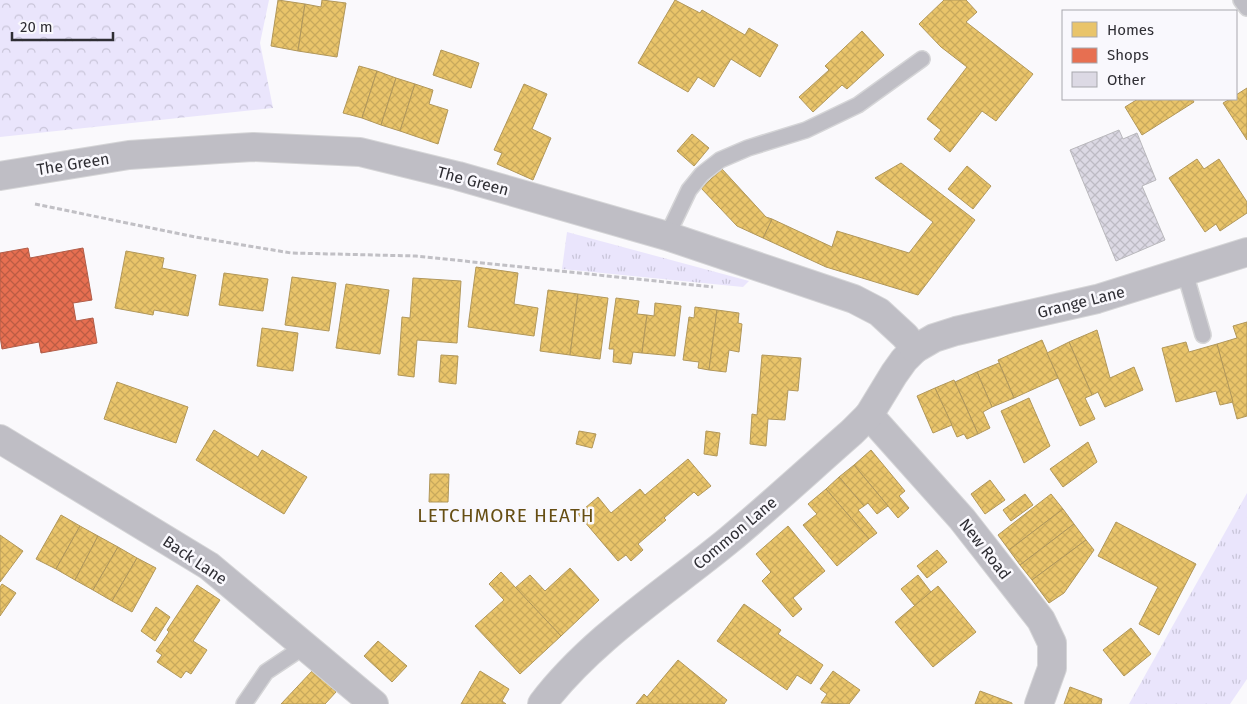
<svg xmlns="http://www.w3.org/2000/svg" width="1247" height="704" font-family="'Fira Sans',sans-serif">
	<defs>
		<pattern id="grass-tufts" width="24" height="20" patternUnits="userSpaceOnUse" patternTransform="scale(1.25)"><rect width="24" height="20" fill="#eae5fc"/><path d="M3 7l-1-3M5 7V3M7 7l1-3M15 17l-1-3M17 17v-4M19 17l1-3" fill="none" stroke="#c9c5d9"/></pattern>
		<pattern id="forest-crowns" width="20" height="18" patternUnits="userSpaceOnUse" patternTransform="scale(1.25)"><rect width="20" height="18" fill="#eae5fc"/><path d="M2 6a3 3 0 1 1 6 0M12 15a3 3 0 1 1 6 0" fill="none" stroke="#c9c5d9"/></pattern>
		<pattern id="homes-cross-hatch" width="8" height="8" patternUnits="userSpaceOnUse" patternTransform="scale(1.25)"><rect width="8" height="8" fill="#e9c46a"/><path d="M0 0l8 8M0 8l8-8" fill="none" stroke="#c8a95c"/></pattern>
		<pattern id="shops-cross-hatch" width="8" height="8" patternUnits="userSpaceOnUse" patternTransform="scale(1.25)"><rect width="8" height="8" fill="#e76f51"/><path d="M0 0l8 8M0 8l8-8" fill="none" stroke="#bc5c44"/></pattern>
		<pattern id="building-cross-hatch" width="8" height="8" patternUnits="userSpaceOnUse" patternTransform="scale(1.25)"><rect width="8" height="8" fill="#dcd9e4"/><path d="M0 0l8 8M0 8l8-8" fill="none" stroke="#bdbbc4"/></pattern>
	</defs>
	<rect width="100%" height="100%" fill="#faf9fc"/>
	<!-- grass -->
	<g fill="url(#grass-tufts)">
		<polygon points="567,232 749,281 743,287 562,269"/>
		<polygon points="1247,493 1247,679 1230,704 1129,704"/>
	</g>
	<!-- forest -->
	<polygon fill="url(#forest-crowns)" points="0,0 269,0 260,43 273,108 0,137"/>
	<!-- homes -->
	<g fill="url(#homes-cross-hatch)" stroke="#b1975a">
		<polygon points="278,0 305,4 298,51 271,46"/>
		<polygon points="322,0 346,3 337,57 298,51 305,4 321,7"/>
		<polygon points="675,0 700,13 702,10 745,35 749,28 778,45 760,77 731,59 714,87 698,77 688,92 638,63"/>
		<polygon points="944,0 966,0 977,12 966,22 1033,74 996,121 982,111 950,152 934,139 941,130 927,119 967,67 941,47 919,24"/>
		<polygon points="862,31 884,55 847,89 842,85 813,112 799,97 829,70 825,66"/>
		<polygon points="441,50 479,63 471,88 433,75"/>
		<polygon points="359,66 377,71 362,118 343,113"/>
		<polygon points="377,71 396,78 381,125 362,118"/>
		<polygon points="396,78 415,84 400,131 381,125"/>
		<polygon points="415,84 433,90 429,104 448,110 438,144 400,131"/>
		<polygon points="524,84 547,94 532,129 551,138 533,180 497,164 502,153 494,150"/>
		<polygon points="1247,88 1247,140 1223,103 1230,99 1236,99 1236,95"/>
		<polygon points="1138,99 1192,99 1194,102 1142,135 1125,107"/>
		<polygon points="692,134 709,148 694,166 677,151"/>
		<polygon points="1197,159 1204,169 1219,159 1247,202 1247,213 1220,231 1216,224 1205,232 1169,178"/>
		<polygon points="901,163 975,220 918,295 826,267 763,238 772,219 832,247 837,231 909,253 933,222 875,178"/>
		<polygon points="967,166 991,186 973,209 948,189"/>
		<polygon points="722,169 766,217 772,219 763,238 737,226 701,188"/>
		<polygon points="126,251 164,258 162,268 196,275 188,316 154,310 153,315 115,308"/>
		<polygon points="476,267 518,273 514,304 538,308 534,336 468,327"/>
		<polygon points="224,273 268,279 263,311 219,305"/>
		<polygon points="292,277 336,283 329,331 285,325"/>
		<polygon points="413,278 461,281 457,343 417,340 414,377 398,375 402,317 410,318"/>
		<polygon points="346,284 389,290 380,354 336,348"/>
		<polygon points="548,290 578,294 570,355 540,351"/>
		<polygon points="578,294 608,298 600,359 570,355"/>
		<polygon points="616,298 639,301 637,314 647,315 642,353 633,352 631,364 613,362 614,349 609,349"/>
		<polygon points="655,303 681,306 675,356 642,353 647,315 654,316"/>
		<polygon points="695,307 717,310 709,370 698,368 699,362 683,360 689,317 694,318"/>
		<polygon points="717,310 739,313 738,323 742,324 739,352 729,350 726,372 709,370"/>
		<polygon points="1247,322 1247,416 1237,419 1217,344 1237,338 1233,326"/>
		<polygon points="262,328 298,333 293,371 257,366"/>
		<polygon points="1097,330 1110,378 1134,367 1143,390 1105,407 1098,392 1092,395 1069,342"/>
		<polygon points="1042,340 1058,378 1014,398 998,360"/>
		<polygon points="1069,342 1092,395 1085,398 1095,419 1080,426 1047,353"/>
		<polygon points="1186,342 1189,352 1217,344 1233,402 1220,405 1216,391 1176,402 1162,348"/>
		<polygon points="441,355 458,356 456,384 439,382"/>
		<polygon points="762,355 801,358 798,391 788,390 785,420 768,419 766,446 750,444 752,414 757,415"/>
		<polygon points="999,363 1014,398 992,407 977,372"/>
		<polygon points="977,372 992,407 983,412 990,428 978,434 955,382"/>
		<polygon points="954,380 978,434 967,439 964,434 957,437 935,388"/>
		<polygon points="117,382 188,407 176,443 104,419"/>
		<polygon points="935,388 952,425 933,433 917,396"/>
		<polygon points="1029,398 1050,446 1024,463 1001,411"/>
		<polygon points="214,430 258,457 262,450 307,477 284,514 196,460"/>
		<polygon points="579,431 596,434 592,448 576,444"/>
		<polygon points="706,431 720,433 717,456 704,454"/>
		<polygon points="1088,442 1097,462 1063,487 1050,469"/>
		<polygon points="871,450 905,491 899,496 909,508 898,518 854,465"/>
		<polygon points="688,459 711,486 698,496 694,492 664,518 666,520 638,544 643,550 631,561 626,555 618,561 578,514 598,497 611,513 640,489 645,495"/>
		<polygon points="854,465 888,506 877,514 868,503 864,506 839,477"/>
		<polygon points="430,474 449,474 448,502 429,502"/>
		<polygon points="839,477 864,506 858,510 877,533 869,539 826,489"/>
		<polygon points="990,480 1005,500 985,514 971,494"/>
		<polygon points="826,489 869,539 837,566 803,525 817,514 808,504"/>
		<polygon points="1025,494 1033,505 1011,521 1003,510"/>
		<polygon points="1051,494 1063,509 1009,550 998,535"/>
		<polygon points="1063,509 1074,524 1020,565 1009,550"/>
		<polygon points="61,515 80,526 56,569 36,559"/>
		<polygon points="1116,522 1196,564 1159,635 1139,624 1158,587 1098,556"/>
		<polygon points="1074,524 1086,540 1032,580 1020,565"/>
		<polygon points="80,526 98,536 75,580 56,569"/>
		<polygon points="788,526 825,571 793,598 802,609 793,617 762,581 771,572 756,554"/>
		<polygon points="0,535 23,551 0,582"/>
		<polygon points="98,536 118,547 93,590 75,580"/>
		<polygon points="1086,540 1094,550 1064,593 1049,603 1032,580"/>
		<polygon points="118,547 137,558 112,601 93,590"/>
		<polygon points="937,550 947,562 927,578 917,566"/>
		<polygon points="137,558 156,568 132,612 112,601"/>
		<polygon points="570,568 599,600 561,636 515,588 530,575 545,591"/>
		<polygon points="501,572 561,636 520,674 475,626 504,600 489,584"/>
		<polygon points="918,575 931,592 915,606 901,589"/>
		<polygon points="2,584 16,593 0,616 0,587"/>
		<polygon points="197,585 220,600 193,641 207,650 191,674 186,671 181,678 157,662 162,655 156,651 169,632 167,630"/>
		<polygon points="938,586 976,632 933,667 895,622"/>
		<polygon points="744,604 781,630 778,634 823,665 811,684 797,675 787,690 717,641"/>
		<polygon points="156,607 170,617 155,641 141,631"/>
		<polygon points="1131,628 1151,654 1124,676 1103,650"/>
		<polygon points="378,641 407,666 392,682 364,656"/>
		<polygon points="678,660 727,700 724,704 636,704 644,694 647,697"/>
		<polygon points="313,670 336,692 325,704 281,704"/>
		<polygon points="480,671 509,689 502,701 506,704 461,704"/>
		<polygon points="833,671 860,690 849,704 821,703 827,694 820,689"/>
		<polygon points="1070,687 1102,699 1101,704 1064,704"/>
		<polygon points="980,691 1012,703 1012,704 975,704"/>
	</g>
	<!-- shops -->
	<polygon fill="url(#shops-cross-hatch)" stroke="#b05c48" points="28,248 30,258 83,248 92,300 73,303 76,321 93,318 97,343 41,353 39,342 2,349 0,336 0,253"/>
	<!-- building -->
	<polygon fill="url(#building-cross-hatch)" stroke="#b9b8bc" points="1119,130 1123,139 1137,133 1156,180 1142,186 1165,240 1116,261 1070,150"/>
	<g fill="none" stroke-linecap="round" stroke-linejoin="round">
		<defs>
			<g id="service">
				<polyline points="1241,0 1247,8"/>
				<polyline points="667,236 689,190 702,174 720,160 748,148 806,130 858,105 922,59"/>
				<polyline points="1185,273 1203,335"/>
				<polyline points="244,704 266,672 305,646"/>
			</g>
			<g id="minor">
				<polyline points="869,415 962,519 1041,620 1052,643 1052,668 1039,704"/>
				<polyline points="0,439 209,566 374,704"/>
				<path d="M542 704C591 639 667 591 729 540 771 505 811 468 852 432L869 415 894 374 904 360 915 349"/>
			</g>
			<polyline id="tertiary" points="0,176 129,155 219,149 253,147 360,152 458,176 667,236 854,299 879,312 905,336 915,349 934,338 956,331 1097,299 1247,252"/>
		</defs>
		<!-- service casing -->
		<use href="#service" stroke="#d5d5d7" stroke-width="18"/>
		<!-- minor casing -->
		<use href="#minor" stroke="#d5d5d7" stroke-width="30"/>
		<!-- tertiary casing -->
		<use href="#tertiary" stroke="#d5d5d7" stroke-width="30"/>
		<!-- path -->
		<polyline stroke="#c1c0c5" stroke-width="3" stroke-dasharray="5 2.5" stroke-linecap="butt" points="35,204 195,237 291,253 416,256 713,287"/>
		<!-- service -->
		<use href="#service" stroke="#bfbec5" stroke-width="15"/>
		<!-- minor -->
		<use href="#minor" stroke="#bfbec5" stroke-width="28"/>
		<!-- tertiary -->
		<use href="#tertiary" stroke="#bfbec5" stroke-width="28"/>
	</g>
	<g text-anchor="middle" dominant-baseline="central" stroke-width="5" stroke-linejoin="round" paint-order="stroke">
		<!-- street labels -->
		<g font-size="16" fill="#2f2e34" stroke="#f9f8fd">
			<text transform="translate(73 164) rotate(-9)">The Green</text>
			<text transform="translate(473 181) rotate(15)">The Green</text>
			<text transform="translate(1081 302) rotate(-14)">Grange Lane</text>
			<text transform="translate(735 533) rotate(-40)">Common Lane</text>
			<text transform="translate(985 549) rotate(52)">New Road</text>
			<text transform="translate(195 560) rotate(34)">Back Lane</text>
		</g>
		<!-- quarter labels -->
		<g font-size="19" letter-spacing="1" fill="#664e13" stroke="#f9f8fd">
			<text x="506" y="515">LETCHMORE HEATH</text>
		</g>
	</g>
	<!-- legend -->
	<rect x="1062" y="10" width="175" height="90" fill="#f9f8fd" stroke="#a8a7ad"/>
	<rect x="1072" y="22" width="25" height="15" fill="#e9c46a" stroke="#a8a7ad"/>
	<text x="1107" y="35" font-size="15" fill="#2f2e34">Homes</text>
	<rect x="1072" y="48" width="25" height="15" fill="#e76f51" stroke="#a8a7ad"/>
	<text x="1107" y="60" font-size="15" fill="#2f2e34">Shops</text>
	<rect x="1072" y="72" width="25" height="15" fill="#dcd9e4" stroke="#a8a7ad"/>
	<text x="1107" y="85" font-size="15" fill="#2f2e34">Other</text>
	<!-- scale -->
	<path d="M12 32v8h101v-8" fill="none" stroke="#2f2e34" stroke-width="2.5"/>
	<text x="20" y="32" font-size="15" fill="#2f2e34" stroke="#f9f8fd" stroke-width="4" paint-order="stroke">20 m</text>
</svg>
